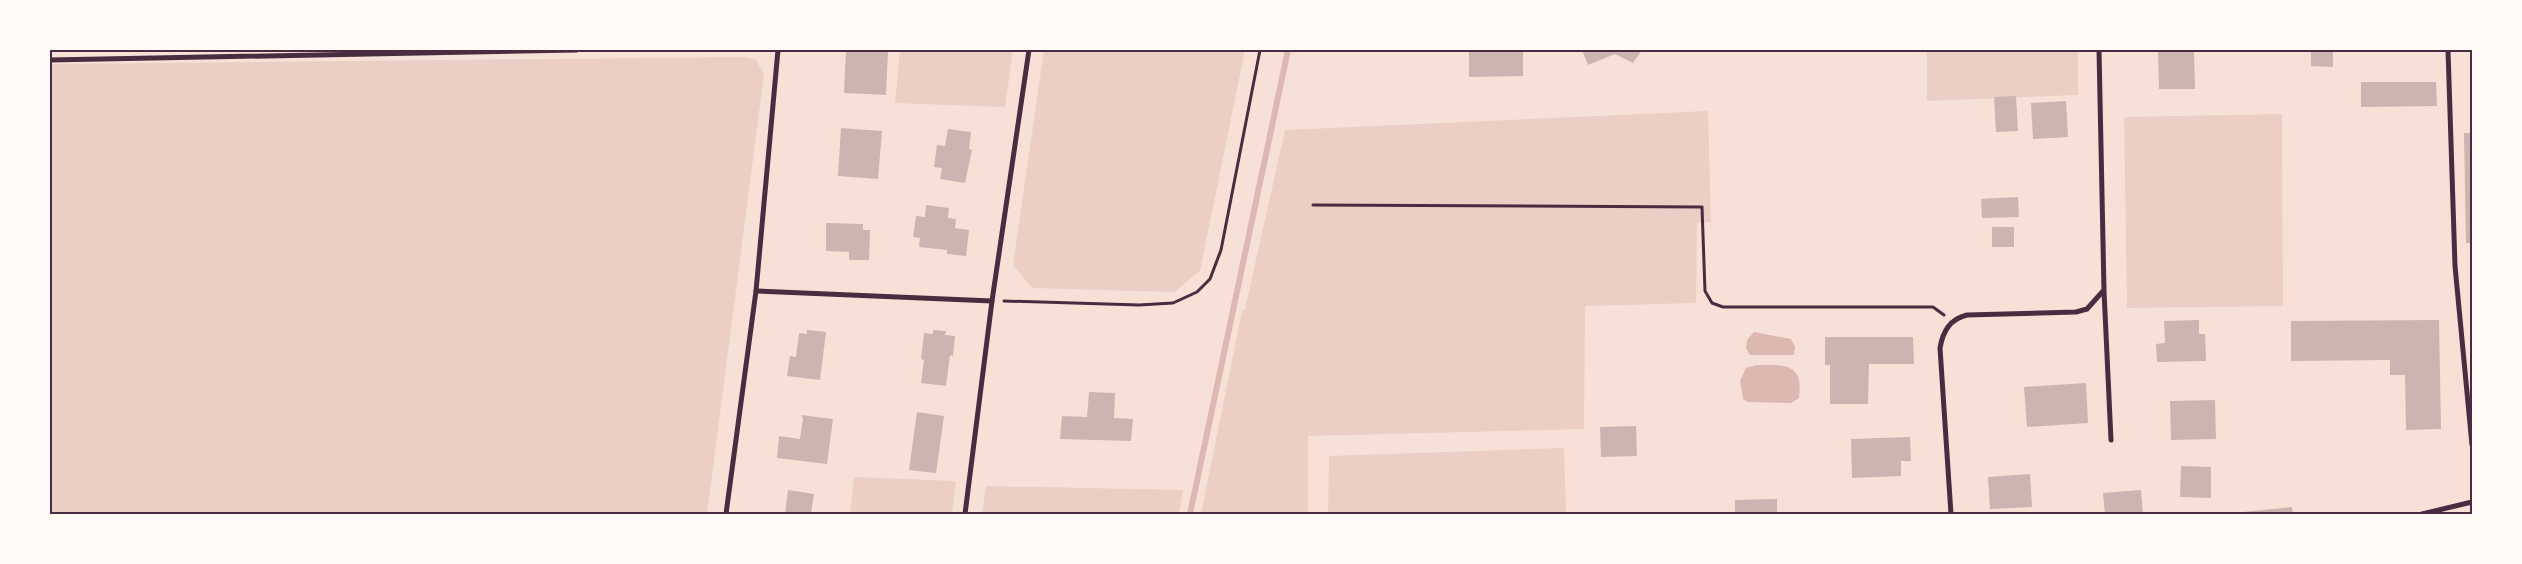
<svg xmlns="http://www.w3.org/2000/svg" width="2522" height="564" font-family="'Golos Text',sans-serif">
	<rect width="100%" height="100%" fill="#f7e1d7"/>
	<!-- green -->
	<g fill="#ebcfc5">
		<polygon points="900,50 1013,50 1005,107 895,103"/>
		<polygon points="1044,50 1245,50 1200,271 1174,292 1032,288 1013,265"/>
		<polygon points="1927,50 2078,50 2078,95 1927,101"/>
		<polygon points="745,57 756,60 764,74 707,514 50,514 50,64"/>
		<polygon points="1708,111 1711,222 1697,223 1696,303 1585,306 1584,429 1308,436 1308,514 1201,514 1242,311 1245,309 1285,130"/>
		<polygon points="2282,114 2283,306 2127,308 2124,117"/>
		<polygon points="1564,448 1566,514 1328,514 1329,456"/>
		<polygon points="854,477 956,481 952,514 850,514"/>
		<polygon points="986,486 1183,490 1179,514 982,514"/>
	</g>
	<!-- water -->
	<g fill="#dcb8b0">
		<polygon points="1754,332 1791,339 1795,347 1794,355 1750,355 1746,349 1747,340"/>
		<path d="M1756 365C1784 365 1804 362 1799 398L1791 403 1748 402 1743 399 1740 381 1746 368Z"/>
	</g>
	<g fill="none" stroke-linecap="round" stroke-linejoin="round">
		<!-- stream -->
		<polyline stroke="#dcb8b0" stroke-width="6" points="1190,514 1288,50"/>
	</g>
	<!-- building -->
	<g fill="#ccb4b1">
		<polygon points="846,50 888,50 886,95 844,93"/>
		<polygon points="1469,50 1523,50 1523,76 1469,77"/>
		<polygon points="1582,50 1642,50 1633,63 1615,54 1588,65"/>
		<polygon points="2311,50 2333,50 2333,67 2311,66"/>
		<polygon points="2194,51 2195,89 2159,89 2158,52"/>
		<polygon points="2361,82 2436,82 2437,106 2361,107"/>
		<polygon points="2016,96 2018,131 1996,132 1994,97"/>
		<polygon points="2066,101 2068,137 2033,139 2031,103"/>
		<polygon points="841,128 882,131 878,179 838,176"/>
		<polygon points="948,129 971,132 969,149 972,150 965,183 940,179 942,168 934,167 937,145 945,146"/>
		<polygon points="2464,133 2472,133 2472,243 2466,243"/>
		<polygon points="2018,197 2019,217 1982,218 1981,199"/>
		<polygon points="926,205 949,208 948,218 956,219 955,228 969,230 966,256 947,254 947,250 919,247 920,238 913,237 916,216 925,217"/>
		<polygon points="826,223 863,224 863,230 870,230 869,260 849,260 849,252 826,251"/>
		<rect x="1992" y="227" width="22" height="20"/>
		<polygon points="2199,320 2199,334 2205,334 2206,361 2157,362 2156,344 2165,343 2164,321"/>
		<polygon points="2439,320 2441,429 2406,430 2405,375 2390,375 2390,360 2291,361 2291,321"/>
		<polygon points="807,330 826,332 820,380 787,376 790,356 796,357 799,333 807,334"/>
		<polygon points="933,330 946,331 945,335 955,336 953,356 950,355 946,386 921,383 924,360 921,359 924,333 933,334"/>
		<polygon points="1825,337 1913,337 1914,364 1869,364 1868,404 1830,404 1830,365 1825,365"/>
		<polygon points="2086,383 2088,423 2027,427 2024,387"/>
		<polygon points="1089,392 1115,393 1114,418 1133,419 1131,441 1060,439 1062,416 1087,417"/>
		<polygon points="2215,400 2216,439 2171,440 2170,401"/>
		<polygon points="917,412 944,416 936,473 909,470"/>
		<polygon points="801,415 833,419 827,464 777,458 779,436 800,439 803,418"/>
		<polygon points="1636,426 1637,456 1601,457 1600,427"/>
		<polygon points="1910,437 1911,461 1901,461 1901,476 1852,478 1851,439"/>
		<polygon points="2181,466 2211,467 2211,498 2180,497"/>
		<polygon points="2030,474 2032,507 1990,509 1988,477"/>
		<polygon points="788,490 814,494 811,514 785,514"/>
		<polygon points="2141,490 2143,514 2105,514 2103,493"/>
		<polygon points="1777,499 1777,514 1735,514 1735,500"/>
		<polygon points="2292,507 2293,514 2233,514 2233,513"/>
	</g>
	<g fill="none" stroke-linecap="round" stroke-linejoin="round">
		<!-- path -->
		<g stroke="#4a2c40" stroke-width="3">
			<polyline points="1313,205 1702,207 1705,291 1712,303 1723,307 1933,307 1944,315"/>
			<polyline points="1004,301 1139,305 1173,303 1197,292 1210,279 1221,250 1260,50"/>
		</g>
		<!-- minor -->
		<g stroke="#4a2c40" stroke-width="5">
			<polyline points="2448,50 2455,266 2472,445"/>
			<polyline points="50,60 577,50"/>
			<polyline points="756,291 992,301"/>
			<polyline points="2104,291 2111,440"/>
			<polyline points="726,514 756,291 778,50"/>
			<polyline points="965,514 992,301 1029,50"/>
			<path d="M1951 514 1940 348C1943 331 1950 319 1967 315L2076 312 2087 309 2104 290 2099 50"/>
			<polyline points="2422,514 2472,502"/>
		</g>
	</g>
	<!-- border -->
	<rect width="2522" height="564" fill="none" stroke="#fffaf5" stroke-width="102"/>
	<rect x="51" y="51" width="2420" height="462" fill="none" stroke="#4a2c40" stroke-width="2"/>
</svg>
